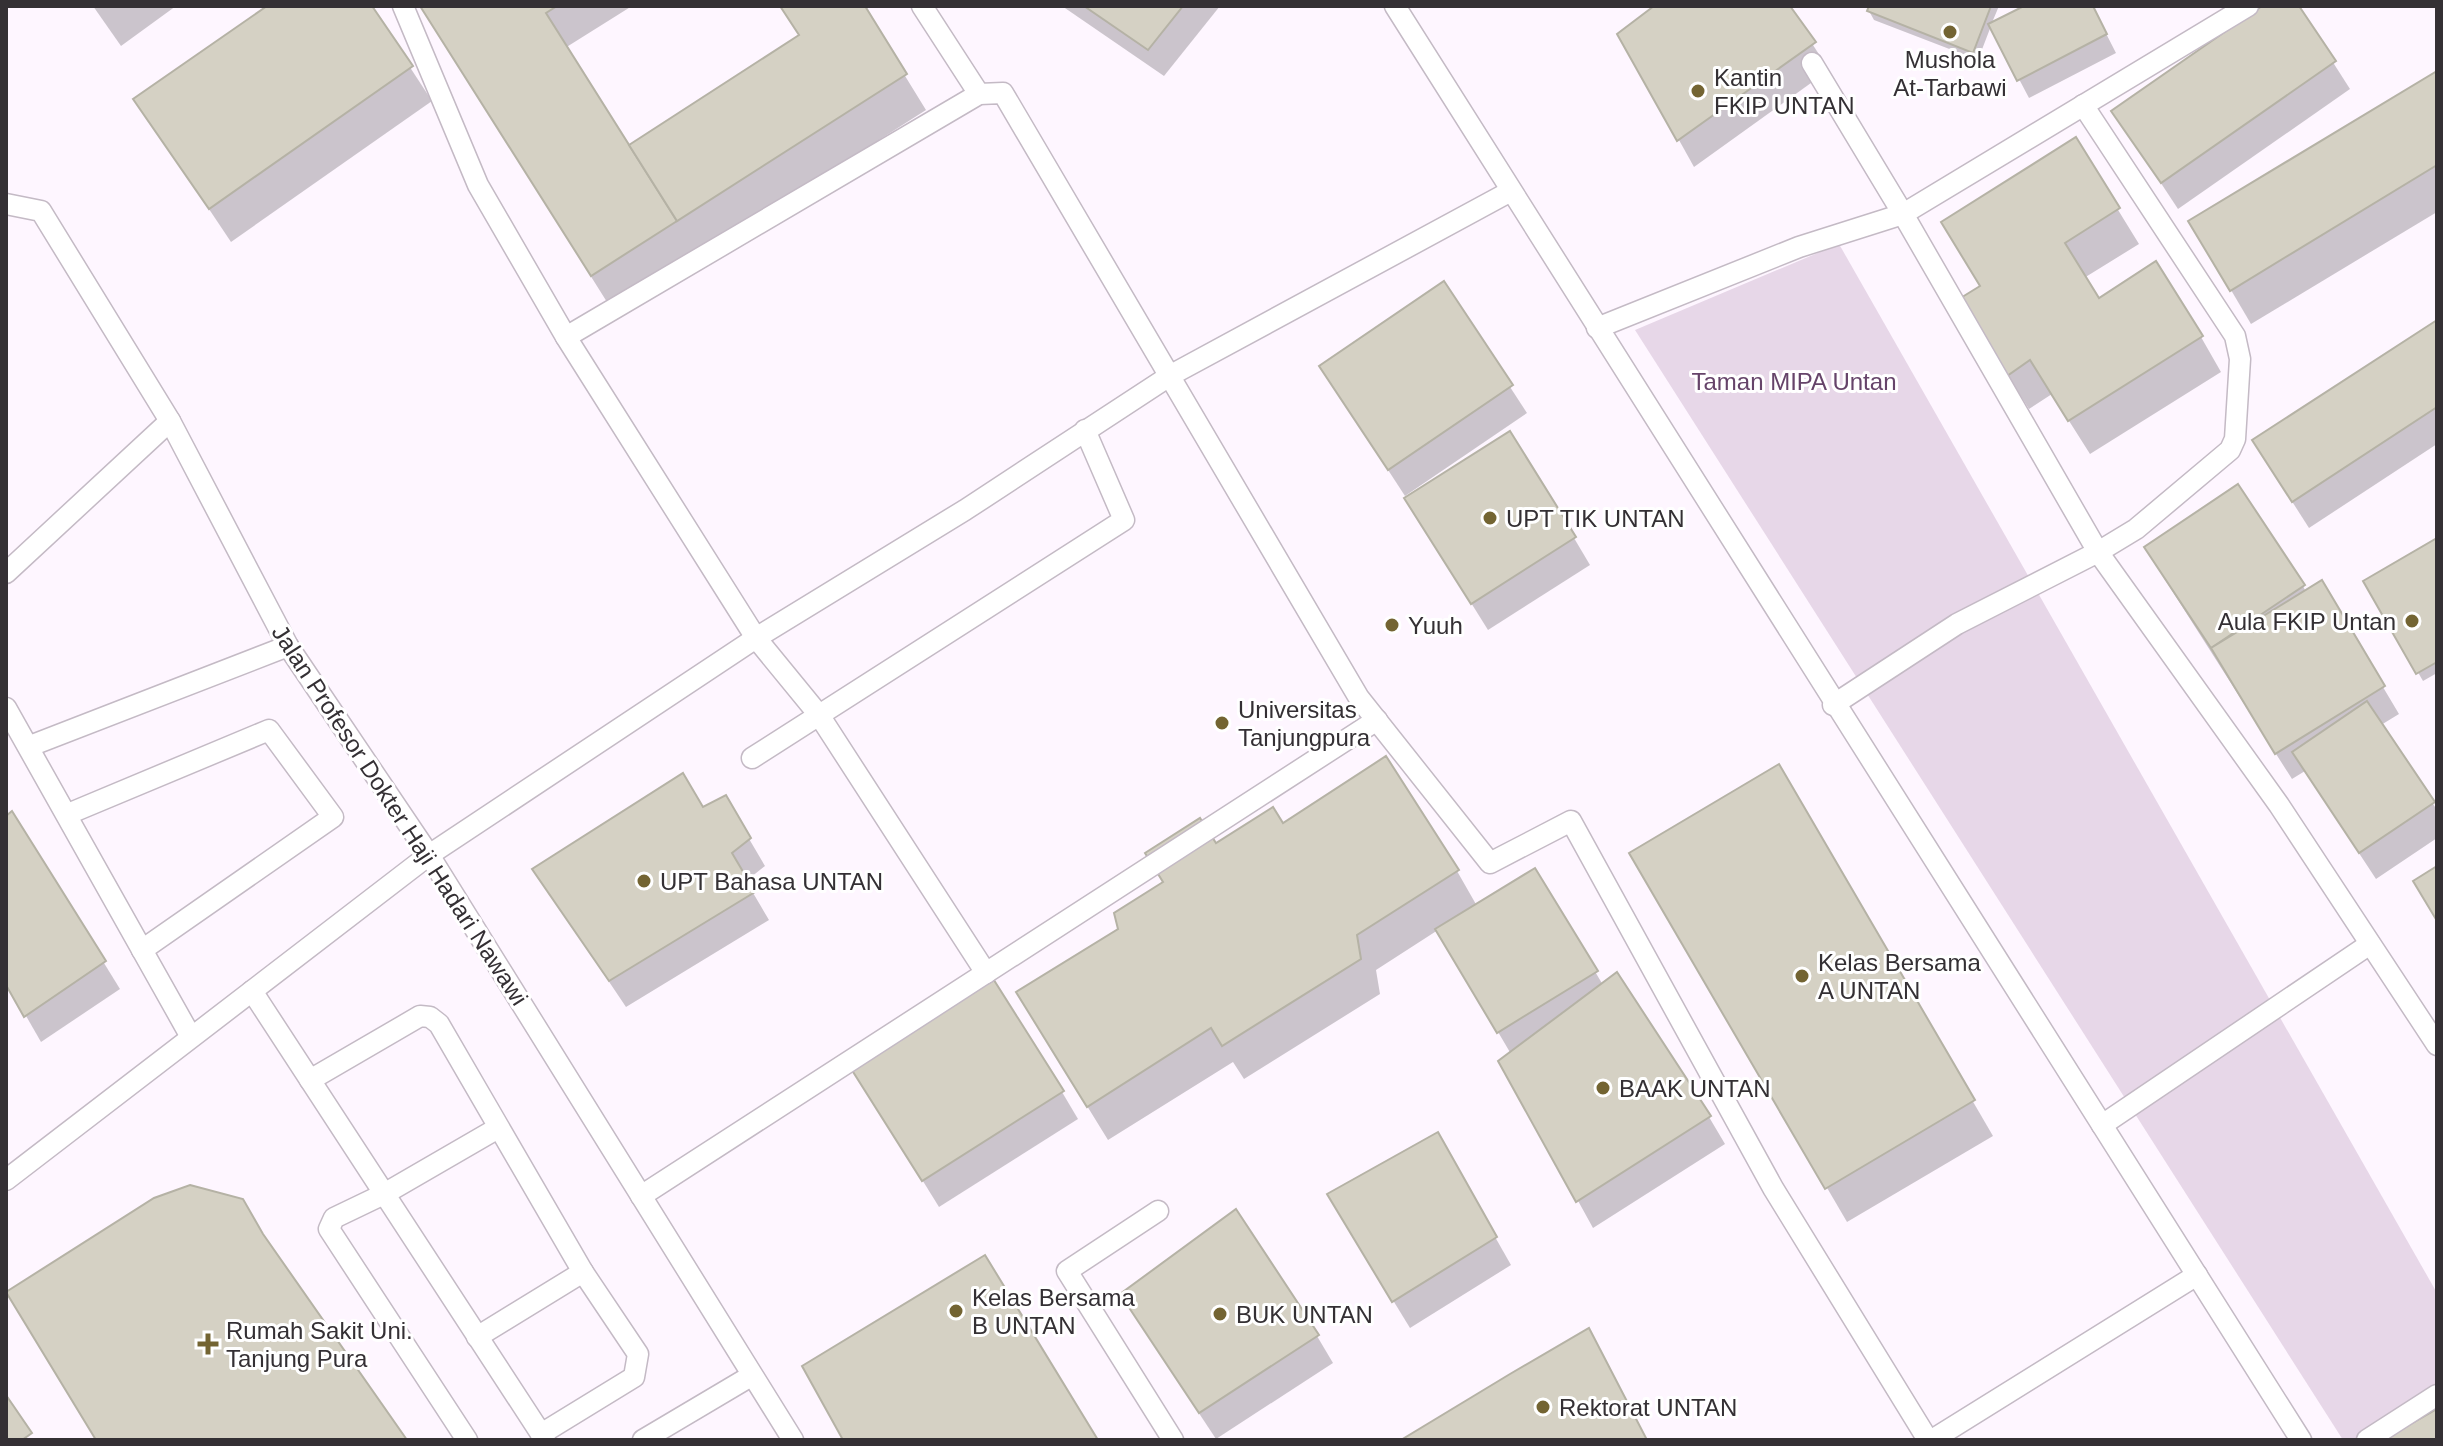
<svg xmlns="http://www.w3.org/2000/svg" width="2443" height="1446" font-family="Helvetica,sans-serif">
	<rect width="100%" height="100%" fill="#fef6ff"/>
	<!-- green -->
	<polygon fill="#e7d7e8" points="1839,244 2437,1293 2437,1440 2343,1440 1635,330"/>
	<!-- shadow -->
	<g fill="#0003">
		<polygon points="93,6 176,6 121,46"/>
		<polygon points="270,6 370,6 432,101 231,242 136,100"/>
		<polygon points="421,6 632,6 565,48 628,147 800,37 781,6 862,6 926,110 612,310"/>
		<polygon points="1062,6 1220,6 1164,76"/>
		<polygon points="1658,6 1788,6 1829,70 1694,167 1620,34"/>
		<polygon points="1871,6 1999,6 1991,25 2028,6 2092,6 2116,53 2029,98 1991,26 1978,60 1874,20 1869,11"/>
		<polygon points="2265,6 2297,6 2350,89 2178,209 2114,112"/>
		<polygon points="2437,73 2437,212 2251,324 2191,222"/>
		<polygon points="2075,140 2139,244 2084,278 2098,300 2201,337 2221,372 2090,454 2052,394 2029,409 1982,335 1982,287"/>
		<polygon points="1443,284 1527,413 1405,496 1321,367"/>
		<polygon points="2437,322 2437,444 2309,528 2270,467"/>
		<polygon points="1423,526 1574,538 1590,565 1488,630"/>
		<polygon points="2437,540 2437,673 2423,681 2366,582"/>
		<polygon points="2162,575 2303,586 2306,592 2321,583 2399,714 2381,725 2437,810 2437,838 2376,879 2305,771 2292,779"/>
		<polygon points="1778,767 1993,1136 1847,1222 1632,854"/>
		<polygon points="725,798 765,866 746,881 769,920 626,1007 534,870 703,810"/>
		<polygon points="12,814 120,989 41,1042 6,981 6,818"/>
		<polygon points="1282,826 1457,871 1477,906 1535,871 1603,985 1709,1117 1725,1144 1593,1228 1501,1061 1511,1054 1438,930 1376,970 1380,994 1244,1079 1233,1062 1108,1140 1039,1028 1120,930 1165,883 1216,845"/>
		<polygon points="1062,1092 1078,1119 939,1207 869,1094"/>
		<polygon points="1437,1135 1511,1265 1410,1328 1345,1222"/>
		<polygon points="155,1199 268,1245 405,1440 96,1440 7,1294"/>
		<polygon points="1138,1321 1317,1336 1333,1363 1216,1439"/>
	</g>
	<!-- building -->
	<g fill="#d5d1c4" stroke="#b5b2a5" stroke-width="2">
		<polygon points="267,6 372,6 413,66 209,209 133,99"/>
		<polygon points="420,6 557,6 546,13 677,221 591,276"/>
		<polygon points="780,6 865,6 907,74 677,221 629,145 799,35"/>
		<polygon points="1084,6 1183,6 1148,50"/>
		<polygon points="1654,6 1790,6 1816,42 1677,141 1617,34"/>
		<polygon points="1869,6 1991,6 1973,53 1867,11"/>
		<polygon points="2024,6 2093,6 2107,34 2017,81 1988,24"/>
		<polygon points="2262,6 2299,6 2336,61 2161,183 2111,111"/>
		<polygon points="2437,71 2437,165 2230,291 2188,221"/>
		<polygon points="2076,137 2120,208 2065,243 2099,298 2156,261 2203,336 2068,421 2030,360 2007,376 1959,299 1980,286 1941,222"/>
		<polygon points="1444,281 1513,385 1388,470 1319,366"/>
		<polygon points="2437,320 2437,407 2292,502 2252,440"/>
		<polygon points="1510,431 1576,537 1471,604 1404,498"/>
		<polygon points="2238,484 2305,585 2211,648 2144,547"/>
		<polygon points="2437,538 2437,662 2416,674 2363,581"/>
		<polygon points="2322,580 2385,686 2275,754 2211,648"/>
		<polygon points="2367,701 2435,802 2359,853 2292,752"/>
		<polygon points="1386,756 1459,870 1357,935 1361,959 1222,1046 1211,1028 1087,1107 1016,992 1118,929 1114,913 1163,882 1145,853 1200,818 1216,843 1273,807 1283,823"/>
		<polygon points="1779,764 1975,1100 1825,1189 1629,853"/>
		<polygon points="683,773 703,807 726,795 751,838 732,853 755,892 609,981 532,869"/>
		<polygon points="12,811 106,961 24,1017 6,985 6,816"/>
		<polygon points="2437,866 2437,921 2413,881"/>
		<polygon points="1535,868 1598,971 1497,1033 1435,929"/>
		<polygon points="1617,972 1711,1116 1576,1202 1498,1061"/>
		<polygon points="992,977 1064,1091 922,1181 850,1067"/>
		<polygon points="1438,1132 1497,1237 1392,1302 1327,1194"/>
		<polygon points="190,1185 243,1199 263,1234 407,1440 96,1440 6,1292 154,1198"/>
		<polygon points="1236,1209 1319,1335 1199,1413 1120,1294"/>
		<polygon points="985,1255 1098,1440 843,1440 802,1366"/>
		<polygon points="1589,1328 1647,1440 1401,1440 1510,1374"/>
		<polygon points="6,1395 32,1433 22,1440 6,1440"/>
		<polygon points="2437,1409 2437,1440 2383,1440"/>
	</g>
	<g fill="none" stroke-linecap="round" stroke-linejoin="round">
		<defs>
			<g id="service">
				<polyline points="403,6 478,185 566,337 756,638 819,715 986,973"/>
				<polyline points="922,6 979,94"/>
				<polyline points="1395,6 2301,1440"/>
				<polyline points="1812,63 1903,214 2098,552 2136,529 2230,450 2235,439 2240,359 2235,336 2083,105"/>
				<polyline points="6,204 41,211 170,421 288,646 429,855 793,1440"/>
				<polyline points="1597,328 1799,247 1903,214 2248,6"/>
				<polyline points="566,337 979,94 1003,93 1359,698 1490,863 1571,821 1773,1188 1928,1440"/>
				<polyline points="6,573 170,421"/>
				<polyline points="1833,705 1957,624 2098,552 2279,805 2437,1045"/>
				<polyline points="6,708 191,1037"/>
				<polyline points="30,746 288,646"/>
				<polyline points="752,758 1124,520 1085,430"/>
				<polyline points="68,814 269,730 333,817 142,950"/>
				<polyline points="252,991 545,1440"/>
				<polyline points="310,1080 420,1016 430,1017 439,1024 583,1272 638,1354 634,1377 541,1434"/>
				<polyline points="2102,1125 2370,944"/>
				<polyline points="6,1180 429,855 756,638 965,510 1171,375 1511,191"/>
				<polyline points="641,1196 1377,720"/>
				<polyline points="1158,1211 1067,1271 1173,1440"/>
				<polyline points="477,1337 583,1272"/>
				<polyline points="467,1440 329,1229 334,1218 384,1194 498,1128"/>
				<polyline points="643,1440 751,1376"/>
				<polyline points="1932,1440 2197,1275"/>
				<polyline points="2367,1440 2437,1395"/>
			</g>
		</defs>
		<!-- service casing -->
		<use href="#service" stroke="#c4bac5" stroke-width="23"/>
		<!-- service -->
		<use href="#service" stroke="#fff" stroke-width="20"/>
	</g>
	<!-- markers -->
	<g fill="#736432" stroke="#fff" stroke-width="3">
		<circle cx="1950" cy="32" r="8"/>
		<circle cx="1698" cy="91" r="8"/>
		<circle cx="1490" cy="518" r="8"/>
		<circle cx="2412" cy="621" r="8"/>
		<circle cx="1392" cy="625" r="8"/>
		<circle cx="1222" cy="723" r="8"/>
		<circle cx="644" cy="881" r="8"/>
		<circle cx="1802" cy="976" r="8"/>
		<circle cx="1603" cy="1088" r="8"/>
		<circle cx="956" cy="1311" r="8"/>
		<circle cx="1220" cy="1314" r="8"/>
		<path d="M204 1332h8v8h8v8h-8v8h-8v-8h-8v-8h8z"/>
		<circle cx="1543" cy="1407" r="8"/>
	</g>
	<g text-anchor="middle" dominant-baseline="central" stroke-width="6" stroke-linejoin="round" paint-order="stroke">
		<!-- poi labels -->
		<g font-size="24" fill="#343034" stroke="#fff" text-anchor="start">
			<text x="1950" y="59" text-anchor="middle">Mushola<tspan x="1950" dy="28">At-Tarbawi</tspan></text>
			<text x="1714" y="77">Kantin<tspan x="1714" dy="28">FKIP UNTAN</tspan></text>
			<text x="1506" y="518">UPT TIK UNTAN</text>
			<text x="2396" y="621" text-anchor="end">Aula FKIP Untan</text>
			<text x="1408" y="625">Yuuh</text>
			<text x="1238" y="709">Universitas<tspan x="1238" dy="28">Tanjungpura</tspan></text>
			<text x="660" y="881">UPT Bahasa UNTAN</text>
			<text x="1818" y="962">Kelas Bersama<tspan x="1818" dy="28">A UNTAN</tspan></text>
			<text x="1619" y="1088">BAAK UNTAN</text>
			<text x="972" y="1297">Kelas Bersama<tspan x="972" dy="28">B UNTAN</tspan></text>
			<text x="1236" y="1314">BUK UNTAN</text>
			<text x="226" y="1330">Rumah Sakit Uni.<tspan x="226" dy="28">Tanjung Pura</tspan></text>
			<text x="1559" y="1407">Rektorat UNTAN</text>
		</g>
		<!-- park labels -->
		<g font-size="24" fill="#66446a" stroke="#fff">
			<text x="1794" y="381">Taman MIPA Untan</text>
		</g>
		<!-- street labels -->
		<g font-size="24" fill="#343034" stroke="#fff">
			<text transform="translate(400 815) rotate(57)">Jalan Profesor Dokter Haji Hadari Nawawi</text>
		</g>
	</g>
	<!-- border -->
	<rect width="2443" height="1446" fill="none" stroke="#343034" stroke-width="16"/>
</svg>
